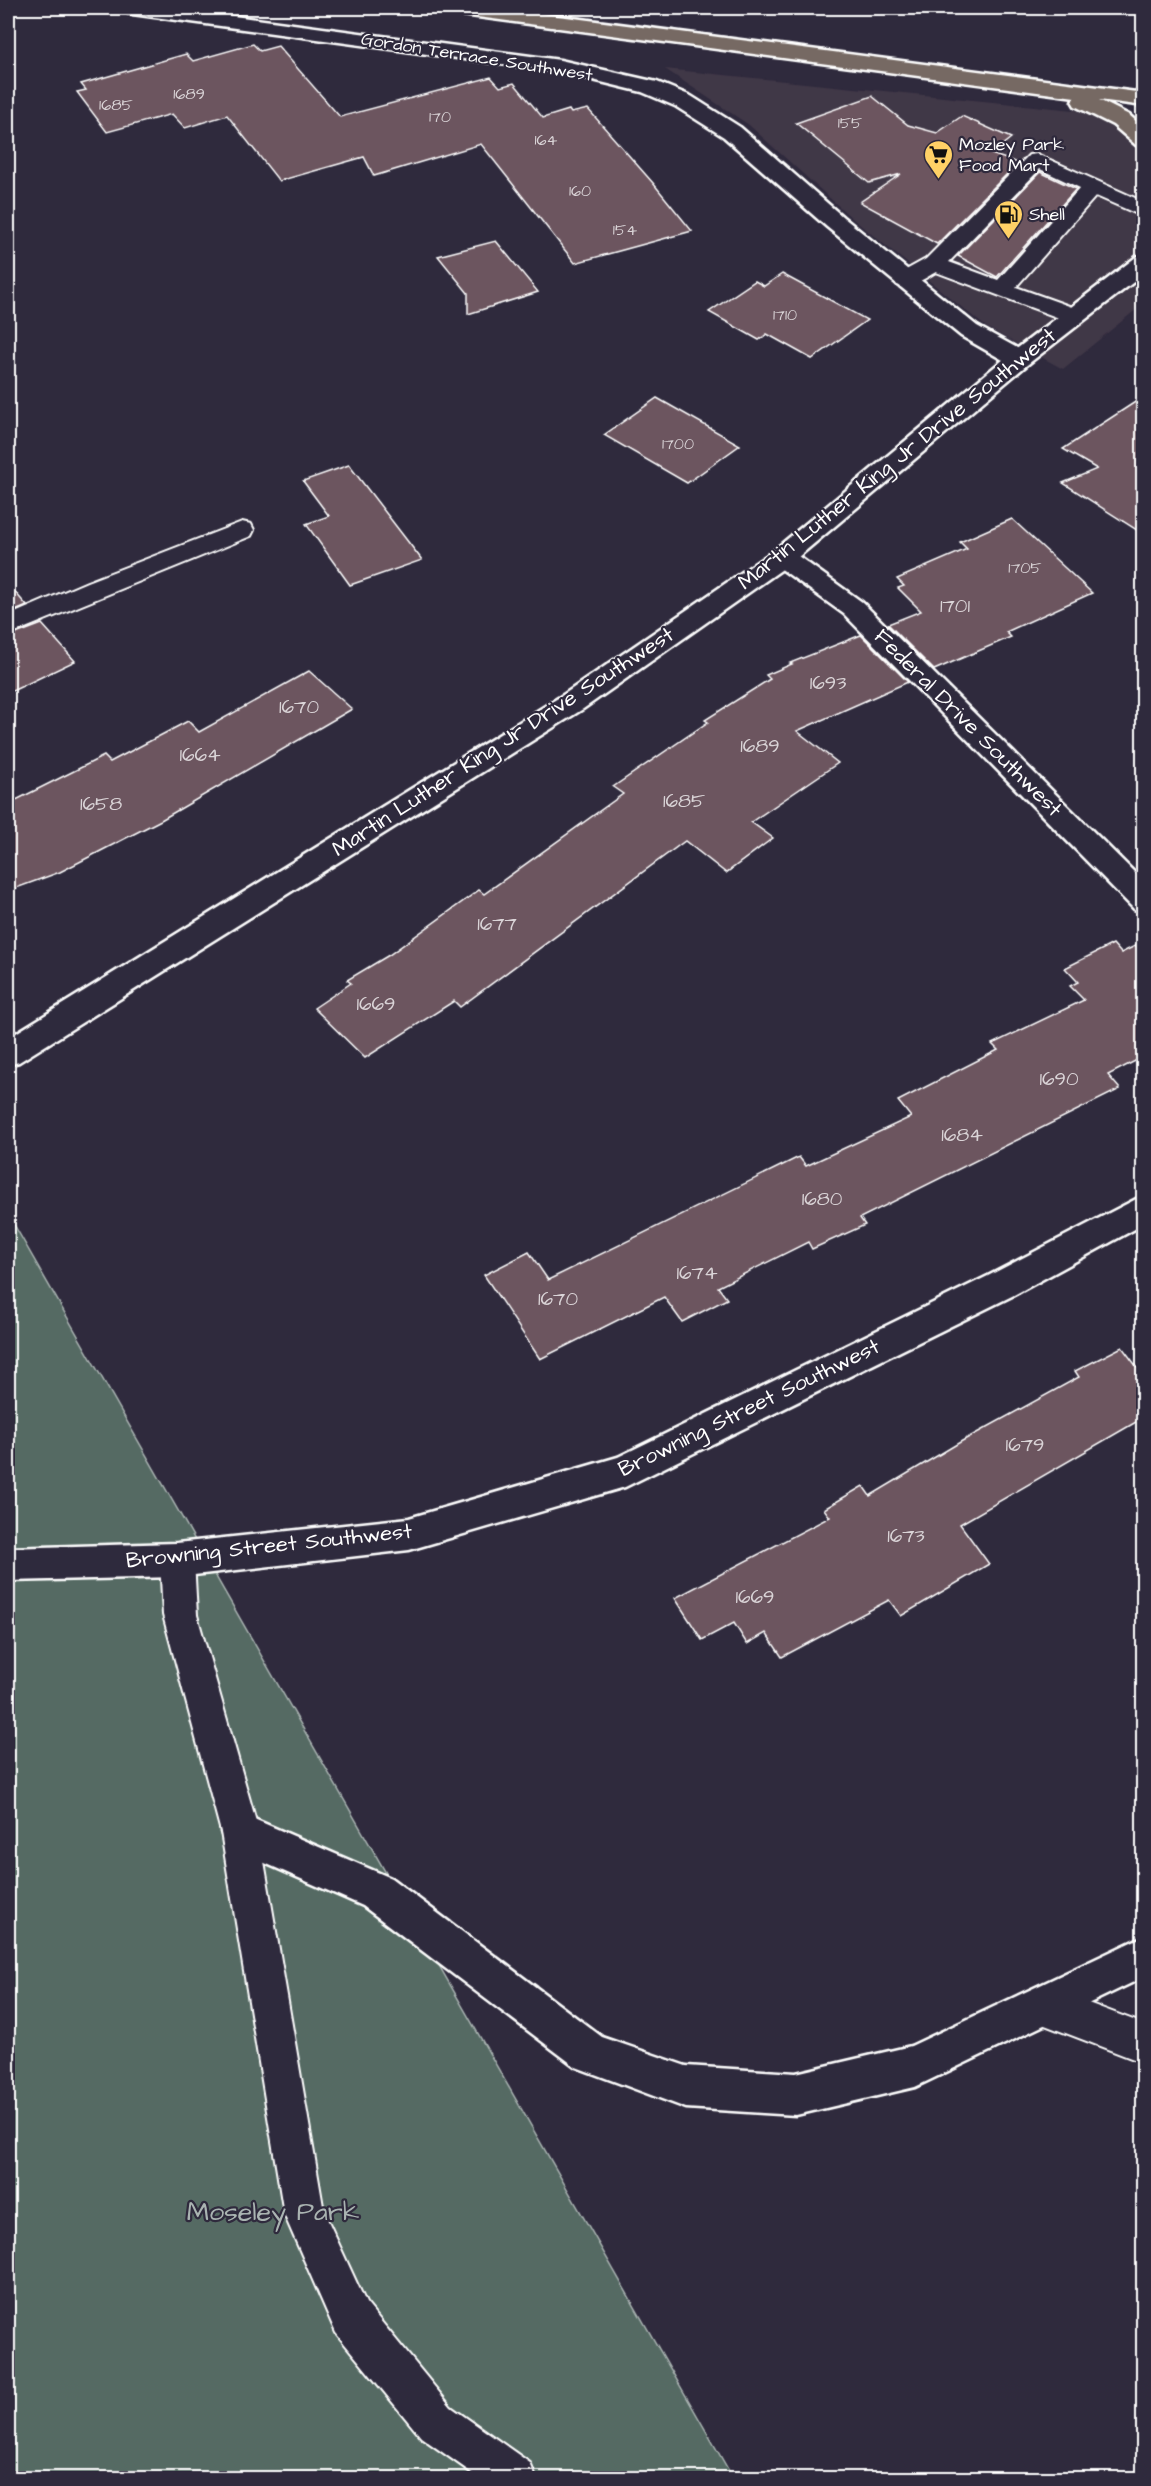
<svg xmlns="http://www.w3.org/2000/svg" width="1151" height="2486" font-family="'Architects Daughter',sans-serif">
	<rect width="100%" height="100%" fill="#2f2a3d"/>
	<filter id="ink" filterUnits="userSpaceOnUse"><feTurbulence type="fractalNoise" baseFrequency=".0167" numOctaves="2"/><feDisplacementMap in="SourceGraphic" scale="12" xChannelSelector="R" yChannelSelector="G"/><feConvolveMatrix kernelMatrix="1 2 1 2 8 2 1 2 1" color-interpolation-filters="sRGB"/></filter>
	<g filter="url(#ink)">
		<!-- built -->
		<polygon fill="#413747" points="665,69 1143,117 1143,304 1063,369 986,327 854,220 749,125"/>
		<!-- green -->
		<polygon fill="#556a64" stroke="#aab4b2" stroke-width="1.5" points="8,1214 733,2478 8,2478"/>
		<!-- building -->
		<g fill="#6c545f" stroke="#fff" stroke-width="1.5">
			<polygon points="253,44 260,51 278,46 340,117 491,77 500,87 514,83 543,118 569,110 571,113 588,109 653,183 692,231 575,263 481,144 374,176 364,157 279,181 227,115 185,128 172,114 107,132 77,92 86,90 81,84 186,54 193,61"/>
			<polygon points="872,96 908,125 937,133 962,116 1011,138 991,154 1018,163 937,244 860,202 901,174 869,183 796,123"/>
			<polygon points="1040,172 1076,189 997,277 958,256"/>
			<polygon points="496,241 538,292 468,314 468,293 438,256"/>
			<polygon points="782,274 867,320 812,359 767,334 759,340 709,312 755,281 764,286"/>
			<polygon points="1143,397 1143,534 1063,483 1097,469 1063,449"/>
			<polygon points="657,398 740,445 687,483 604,435"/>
			<polygon points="349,465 422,560 350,585 306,524 329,516 303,481"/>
			<polygon points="1012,519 1092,593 1006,632 1011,637 934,670 888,624 921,611 898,588 904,586 897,579 967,549 960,542"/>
			<polygon points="8,584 27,606 8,614"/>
			<polygon points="42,624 75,661 8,693 8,637"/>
			<polygon points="861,635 908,682 797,731 838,763 751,822 773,838 726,873 685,841 460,1007 454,1001 365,1058 314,1008 351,983 347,980 389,955 479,890 484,894 623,794 613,787 708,722 705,720 770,679 766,675 792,664 790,663"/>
			<polygon points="309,671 352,709 161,820 60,872 8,891 8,804 104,756 110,762 188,721 199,732"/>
			<polygon points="1143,942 1143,1057 1108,1075 1120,1089 860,1218 865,1225 812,1249 808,1242 718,1287 727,1299 682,1322 664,1297 540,1359 484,1275 529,1252 548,1280 799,1157 806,1166 911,1117 898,1101 998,1050 992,1044 1084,1000 1070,986 1078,982 1065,968 1113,944 1121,953"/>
			<polygon points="1122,1347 1143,1375 1143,1418 960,1524 989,1564 901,1616 889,1600 782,1657 766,1633 747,1644 734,1623 702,1640 675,1598 830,1517 824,1509 863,1486 870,1496 962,1441 1079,1377 1075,1371"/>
		</g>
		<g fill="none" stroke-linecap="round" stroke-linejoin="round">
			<defs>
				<g id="service">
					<path d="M1037 154 1144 202V217L1096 196 1016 287 1083 311 1086 316 1083 321 1075 323 1067 321 936 272C923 279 912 288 897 285L894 280 897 275 926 259 1029 155ZM1040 169 1080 188 998 280 949 262Z"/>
					<polygon points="242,522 251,524 254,530 251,536 8,635 8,616 87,582"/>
					<polygon points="177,1544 189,1549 194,1560 197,1615 259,1832 324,2212 366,2303 451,2407 530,2463 536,2478 479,2478 421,2437 336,2333 284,2214 221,1832 163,1615 160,1560 165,1549"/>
					<polygon points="1043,1986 1144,2024 1144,2063 1029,2019 1024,2005 1029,1991"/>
				</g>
				<g id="minor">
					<polygon points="122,8 175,8 560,60 657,82 691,96 740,127 843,217 977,326 1028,354 1031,359 1028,364 1019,367 1010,364 961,336 827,227 724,137 675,106 642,92 560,72 132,14 125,12"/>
					<polygon points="782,548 791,551 862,602 1144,882 1144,912 1134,909 844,614 773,563 769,557 773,551"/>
					<polygon points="1144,1195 1144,1224 1012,1296 625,1487 409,1550 177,1577 8,1581 8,1548 177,1543 409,1518 618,1457 988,1276"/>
					<polygon points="240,1813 391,1878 602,2037 686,2066 796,2073 911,2046 1144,1936 1144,1977 915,2087 796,2115 686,2108 576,2067 363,1906 226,1846 221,1832 226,1818"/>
				</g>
				<polygon id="secondary" points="1144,255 1144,274 1028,364 791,563 583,709 19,1062 8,1065 8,1038 563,695 773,551 1010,354 1136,257"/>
				<polygon id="motorway" points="445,8 498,8 1144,93 1144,106 1099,100 1129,115 1144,128 1144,147 1136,145 1113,125 1075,106 1072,101 1075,97 455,14 448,12"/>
			</defs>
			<!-- service casing -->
			<use href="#service" stroke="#fff" stroke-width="4"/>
			<!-- minor casing -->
			<use href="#minor" stroke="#fff" stroke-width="5"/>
			<!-- secondary casing -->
			<use href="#secondary" stroke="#fff" stroke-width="5"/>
			<!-- motorway casing -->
			<use href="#motorway" stroke="#fff" stroke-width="5"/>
			<!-- service -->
			<use href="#service" fill="#2f2a3d" fill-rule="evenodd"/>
			<!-- minor -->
			<use href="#minor" fill="#2f2a3d" fill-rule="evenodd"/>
			<!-- secondary -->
			<use href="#secondary" fill="#2f2a3d" fill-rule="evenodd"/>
			<!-- motorway -->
			<use href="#motorway" fill="#766964" fill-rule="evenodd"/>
		</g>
	</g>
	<!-- icons -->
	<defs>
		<symbol id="supermarket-pin" viewBox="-11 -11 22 30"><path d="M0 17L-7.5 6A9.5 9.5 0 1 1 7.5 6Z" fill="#ffd166" stroke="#2f2a3d"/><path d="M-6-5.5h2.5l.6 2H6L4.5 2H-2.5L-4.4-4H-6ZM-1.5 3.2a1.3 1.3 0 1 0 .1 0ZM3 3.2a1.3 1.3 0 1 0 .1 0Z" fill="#111"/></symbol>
		<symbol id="fuel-pin" viewBox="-11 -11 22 30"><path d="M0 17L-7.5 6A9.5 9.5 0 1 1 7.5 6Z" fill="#ffd166" stroke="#2f2a3d"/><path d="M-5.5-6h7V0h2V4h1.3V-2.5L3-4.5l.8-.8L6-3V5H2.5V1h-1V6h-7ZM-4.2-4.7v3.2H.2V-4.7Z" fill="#111"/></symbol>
	</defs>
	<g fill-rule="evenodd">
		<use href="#supermarket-pin" x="922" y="138" width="33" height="45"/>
		<use href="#fuel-pin" x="992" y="198" width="33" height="45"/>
	</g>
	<g text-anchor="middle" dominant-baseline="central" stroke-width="4.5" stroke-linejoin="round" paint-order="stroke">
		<!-- far-number labels -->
		<g font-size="16" fill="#dad4d7">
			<text x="189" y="94">1689</text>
			<text x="116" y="105">1685</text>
			<text x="440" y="117">170</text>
			<text x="850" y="123">155</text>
			<text x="546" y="140">164</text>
			<text x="580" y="191">160</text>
			<text x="625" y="230">154</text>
			<text x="785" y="315">1710</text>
			<text x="678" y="444">1700</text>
			<text x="1025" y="568">1705</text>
		</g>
		<!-- far-street labels -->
		<g font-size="18" fill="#fff" stroke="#2f2a3d">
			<text transform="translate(477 57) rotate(9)">Gordon Terrace Southwest</text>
		</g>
		<!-- far-poi labels -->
		<g font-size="18" fill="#fff" stroke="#2f2a3d" text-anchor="start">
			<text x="959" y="144">Mozley Park<tspan x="959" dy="21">Food Mart</tspan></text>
			<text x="1029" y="214">Shell</text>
		</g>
		<!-- number labels -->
		<g font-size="20" fill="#dad4d7">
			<text x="955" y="606">1701</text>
			<text x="828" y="683">1693</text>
			<text x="299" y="707">1670</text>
			<text x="760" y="746">1689</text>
			<text x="200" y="755">1664</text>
			<text x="684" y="801">1685</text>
			<text x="101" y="804">1658</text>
			<text x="497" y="924">1677</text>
			<text x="376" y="1004">1669</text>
			<text x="1059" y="1079">1690</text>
			<text x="962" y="1135">1684</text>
			<text x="822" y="1199">1680</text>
			<text x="697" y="1273">1674</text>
			<text x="558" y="1299">1670</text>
			<text x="1025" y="1445">1679</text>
			<text x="906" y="1536">1673</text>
			<text x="755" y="1597">1669</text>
		</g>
		<!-- street labels -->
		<g font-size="22" fill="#fff" stroke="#2f2a3d">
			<text transform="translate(897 459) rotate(-39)">Martin Luther King Jr Drive Southwest</text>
			<text transform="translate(968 723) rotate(45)">Federal Drive Southwest</text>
			<text transform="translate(503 742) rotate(-33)">Martin Luther King Jr Drive Southwest</text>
			<text transform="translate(749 1408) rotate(-26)">Browning Street Southwest</text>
			<text transform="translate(269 1546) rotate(-6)">Browning Street Southwest</text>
		</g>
		<!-- near-park labels -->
		<g font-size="27" fill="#aab4b2" stroke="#2f2a3d">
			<text x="273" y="2212">Moseley Park</text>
		</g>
	</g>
	<!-- margin -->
	<rect width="1151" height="2486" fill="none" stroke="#2f2a3d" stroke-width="30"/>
	<rect x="15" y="15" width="1121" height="2456" fill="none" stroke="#fff" stroke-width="2" filter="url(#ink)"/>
</svg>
